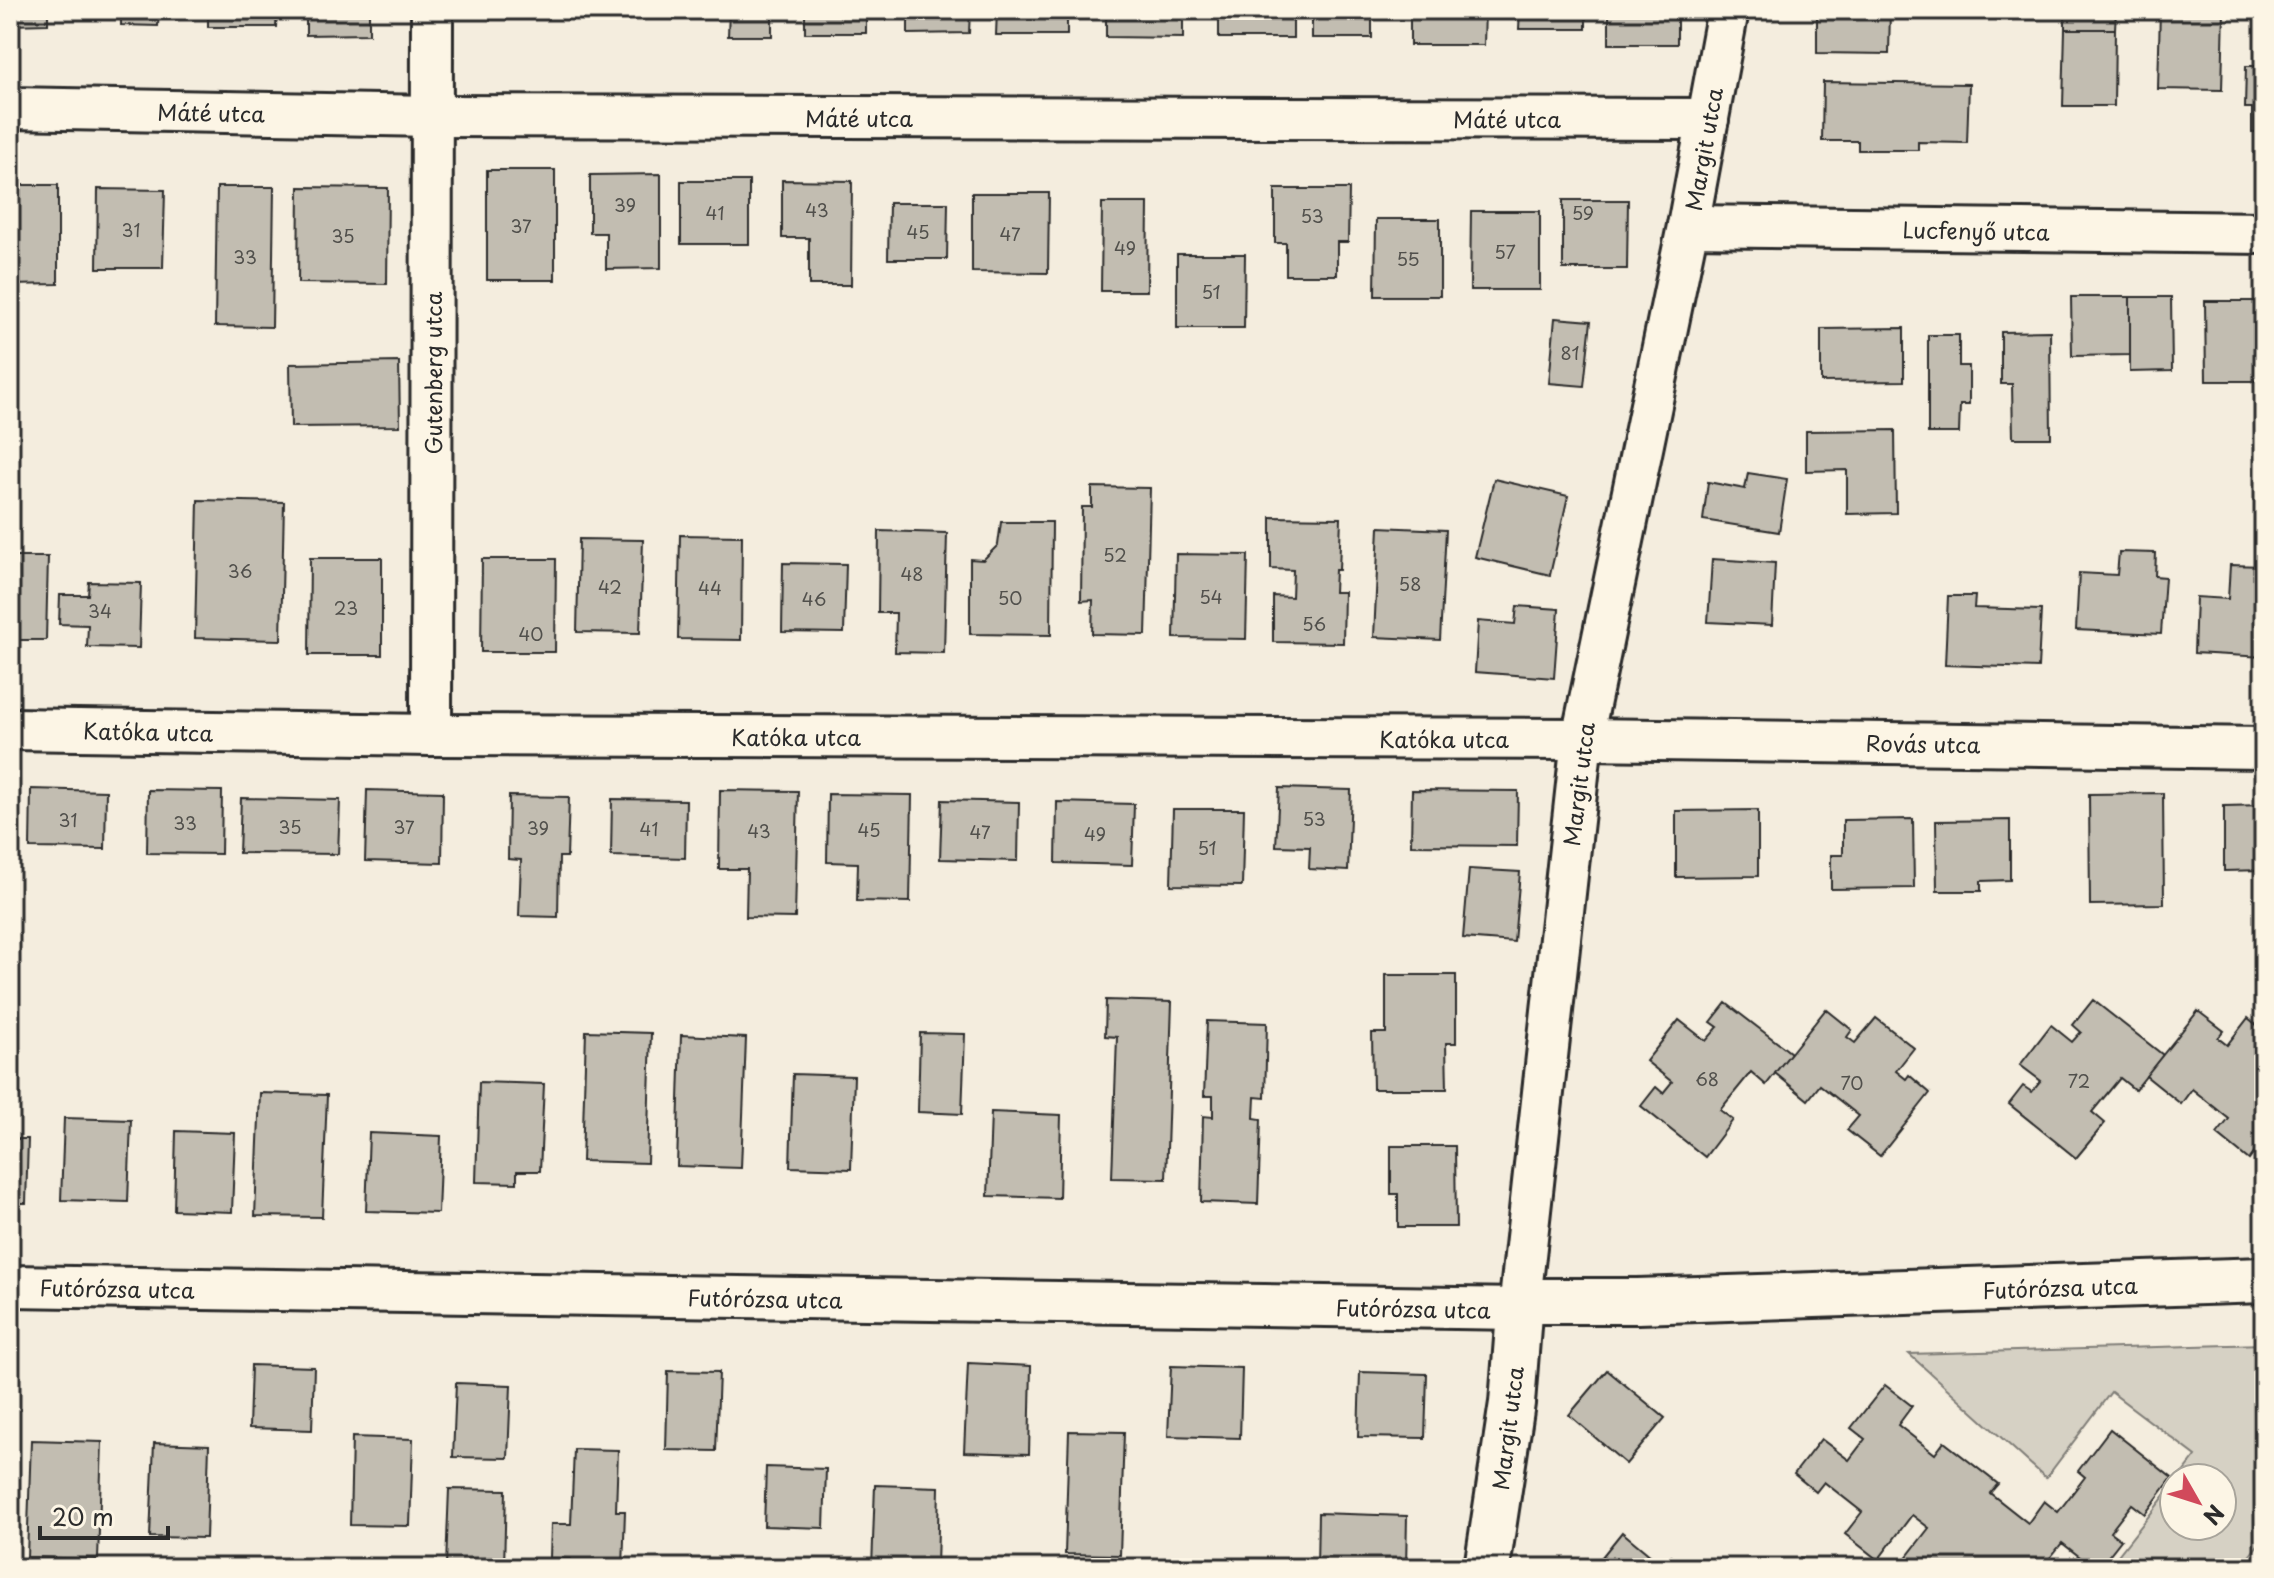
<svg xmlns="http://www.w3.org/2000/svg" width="2274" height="1578" font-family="'Playpen Sans',sans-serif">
	<rect width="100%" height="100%" fill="#f4edde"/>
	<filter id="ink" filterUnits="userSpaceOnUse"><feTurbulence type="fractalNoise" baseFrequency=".0125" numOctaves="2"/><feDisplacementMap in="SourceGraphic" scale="16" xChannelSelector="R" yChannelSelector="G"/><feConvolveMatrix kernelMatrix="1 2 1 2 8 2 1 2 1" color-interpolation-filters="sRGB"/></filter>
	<g filter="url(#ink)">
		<!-- green -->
		<polygon fill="#d6d1c4" stroke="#807e78" stroke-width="2" points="2264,1344 2264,1537 2240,1568 2108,1568 2174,1484 2174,1526 2222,1526 2222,1478 2179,1478 2196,1456 2111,1392 2046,1478 1909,1354"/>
		<!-- building -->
		<g fill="#c2bdb1" stroke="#2b2b2b" stroke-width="2">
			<polygon points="10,10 48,10 48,24 10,25"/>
			<polygon points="121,10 159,10 158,26 121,25"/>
			<polygon points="208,10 277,10 276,27 208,27"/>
			<polygon points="306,10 369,10 369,34 306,35"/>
			<polygon points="488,10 556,10 556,12 488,13"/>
			<rect x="595" y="10" width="64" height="7"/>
			<polygon points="729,10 772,10 772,36 728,36"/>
			<rect x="805" y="10" width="61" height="23"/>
			<polygon points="908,10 970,10 969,33 908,34"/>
			<polygon points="997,10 1067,10 1067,35 996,35"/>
			<polygon points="1106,10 1183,10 1183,38 1106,37"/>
			<rect x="1219" y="10" width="74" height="28"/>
			<rect x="1312" y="10" width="60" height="28"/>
			<polygon points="1410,10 1485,10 1484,45 1410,45"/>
			<polygon points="1520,10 1586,10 1586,29 1519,29"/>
			<rect x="1609" y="10" width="68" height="34"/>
			<polygon points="1817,10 1890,10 1889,54 1817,53"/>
			<polygon points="2065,10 2116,10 2115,29 2065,29"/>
			<polygon points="2160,10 2224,10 2222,90 2158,89"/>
			<polygon points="2065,29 2115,29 2114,106 2063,106"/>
			<polygon points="2246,66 2264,66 2264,132 2252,132 2252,108 2245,108"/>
			<polygon points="1823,82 1969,84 1967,143 1918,142 1918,150 1858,150 1858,141 1822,141"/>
			<rect x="487" y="170" width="68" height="110"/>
			<polygon points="661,174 661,268 606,269 606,233 590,233 590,175"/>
			<polygon points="782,180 852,181 851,285 809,285 809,238 782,238"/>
			<rect x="681" y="181" width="68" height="63"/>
			<polygon points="10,185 58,185 58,284 10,285"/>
			<polygon points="217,187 274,187 272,327 215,326"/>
			<polygon points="299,187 388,188 387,284 298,283"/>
			<polygon points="98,189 165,190 163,268 97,268"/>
			<polygon points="1275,189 1349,189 1348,242 1337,242 1337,275 1286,275 1286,243 1275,243"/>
			<polygon points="972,193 1049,193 1048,273 972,272"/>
			<polygon points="1563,200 1628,200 1627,269 1563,269"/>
			<polygon points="889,203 948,203 947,259 888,259"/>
			<polygon points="1102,203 1148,203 1147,291 1101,291"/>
			<polygon points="1471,211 1540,211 1540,290 1470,290"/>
			<polygon points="1376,219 1440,219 1440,296 1375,296"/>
			<polygon points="1177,254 1245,254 1244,328 1177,328"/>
			<polygon points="2071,297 2130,297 2130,355 2072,356"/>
			<polygon points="2130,297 2171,297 2172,371 2130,372"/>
			<polygon points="2205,301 2264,301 2264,381 2206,381"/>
			<polygon points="1555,318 1591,321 1584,386 1549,383"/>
			<polygon points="1904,328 1904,381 1821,382 1821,329"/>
			<polygon points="2050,331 2051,438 2013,438 2012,384 2001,384 2001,332"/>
			<polygon points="1928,335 1959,335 1959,366 1969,366 1969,405 1960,405 1959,433 1928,433"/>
			<polygon points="399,362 400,426 291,427 290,364"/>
			<polygon points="1895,430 1896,513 1847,514 1847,470 1806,471 1806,431"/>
			<polygon points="1748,473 1787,479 1779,532 1703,520 1708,482 1745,489"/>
			<polygon points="1494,479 1568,496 1550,575 1475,557"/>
			<polygon points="1092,487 1150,488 1146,635 1092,634 1093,600 1081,601 1082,507 1092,507"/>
			<polygon points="198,500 284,502 281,640 195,638"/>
			<polygon points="1271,517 1341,518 1339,570 1335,570 1334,592 1344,592 1343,643 1273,642 1273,596 1292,597 1293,570 1271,569"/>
			<polygon points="1001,522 1052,522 1051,635 970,634 970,559 983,560 998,545"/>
			<polygon points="1379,527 1446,530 1440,640 1374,637"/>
			<polygon points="879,531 947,533 944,653 895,652 896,613 878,613"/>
			<polygon points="680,535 742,536 741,640 678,639"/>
			<polygon points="579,539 643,540 640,633 577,632"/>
			<polygon points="2119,552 2156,553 2155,576 2165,577 2161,634 2076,630 2079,573 2117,575"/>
			<polygon points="1176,554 1248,555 1246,639 1174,638"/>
			<polygon points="10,557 48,557 46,640 10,640"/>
			<polygon points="310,558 382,558 382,655 309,655"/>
			<polygon points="482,559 556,559 555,652 481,652"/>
			<polygon points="1712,559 1775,563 1772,625 1708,622"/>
			<polygon points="783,563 846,564 844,633 782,632"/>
			<polygon points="2230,565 2264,566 2264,657 2194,653 2196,597 2228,599"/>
			<polygon points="89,582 141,583 139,648 87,647 88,625 59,624 60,595 88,595"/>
			<polygon points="1948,596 1975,596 1974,608 2041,610 2038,668 1945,665"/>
			<polygon points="1517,606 1559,609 1554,678 1475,672 1478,621 1515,624"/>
			<polygon points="1279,788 1351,790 1348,871 1309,869 1310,847 1276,846"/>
			<polygon points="31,789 106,791 105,849 30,848"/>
			<polygon points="148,790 222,791 221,854 147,853"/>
			<polygon points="367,790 443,792 442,863 365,861"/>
			<polygon points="720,790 798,791 795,918 746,917 747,869 719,869"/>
			<polygon points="1412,790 1518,791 1517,846 1411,845"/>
			<polygon points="2163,793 2164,904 2090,905 2089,794"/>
			<polygon points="828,794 912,795 910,902 857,901 858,863 827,862"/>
			<polygon points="509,796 569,797 567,857 559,857 558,917 519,916 521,860 508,859"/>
			<polygon points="241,798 340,800 338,854 239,853"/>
			<polygon points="612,799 686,800 685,858 611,856"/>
			<polygon points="942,800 1019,802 1018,861 940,859"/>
			<polygon points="1057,802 1134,804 1132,865 1056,863"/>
			<polygon points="2264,805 2264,870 2224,871 2224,806"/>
			<polygon points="1173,809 1244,809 1242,886 1171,885"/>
			<polygon points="1758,810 1758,876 1676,877 1676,811"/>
			<polygon points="1913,819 1914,888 1831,889 1831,855 1843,855 1843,820"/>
			<polygon points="2010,820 2010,880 1981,881 1981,891 1937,891 1936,821"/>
			<polygon points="1469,869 1520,872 1514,942 1463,938"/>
			<polygon points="1386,975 1456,975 1456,1043 1446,1043 1447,1089 1373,1089 1372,1033 1386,1033"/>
			<polygon points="1106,1000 1172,1002 1166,1179 1112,1178 1117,1037 1105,1036"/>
			<polygon points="2093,1000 2163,1055 2135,1090 2120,1078 2092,1112 2105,1123 2076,1158 2009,1104 2023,1086 2032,1092 2041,1081 2020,1065 2051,1025 2072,1042 2081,1032 2073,1025"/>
			<polygon points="1726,1003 1791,1053 1766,1085 1751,1072 1720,1110 1733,1120 1705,1157 1641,1106 1656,1087 1663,1093 1672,1082 1646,1061 1679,1020 1706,1041 1718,1027 1711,1022"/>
			<polygon points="1826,1009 1852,1030 1847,1037 1855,1043 1876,1018 1914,1048 1896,1071 1906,1079 1909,1075 1930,1093 1880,1156 1847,1130 1859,1116 1820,1085 1808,1100 1775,1073"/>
			<polygon points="2198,1011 2224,1031 2218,1038 2227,1045 2248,1018 2264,1031 2264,1140 2249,1160 2217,1134 2229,1119 2192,1089 2181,1104 2146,1076"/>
			<polygon points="1207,1021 1267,1023 1265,1098 1255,1097 1254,1118 1261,1119 1258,1204 1201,1202 1203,1116 1213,1117 1213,1096 1204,1096"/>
			<polygon points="586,1031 651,1033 647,1163 582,1161"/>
			<polygon points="920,1033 965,1034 962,1114 918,1112"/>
			<polygon points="681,1035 746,1038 741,1168 677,1166"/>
			<polygon points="793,1074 854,1076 851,1169 790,1167"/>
			<polygon points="479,1082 544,1084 540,1171 517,1171 517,1183 476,1182"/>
			<polygon points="260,1093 327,1095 322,1217 255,1216"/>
			<polygon points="991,1112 1061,1115 1059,1198 988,1196"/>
			<polygon points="64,1118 131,1120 128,1202 61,1200"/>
			<polygon points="176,1131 235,1133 232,1212 174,1210"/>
			<polygon points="369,1133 441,1136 438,1213 366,1211"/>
			<polygon points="10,1139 28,1139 26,1203 10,1203"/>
			<polygon points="1391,1146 1455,1146 1456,1227 1398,1227 1398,1194 1391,1194"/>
			<polygon points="968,1363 1031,1366 1029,1454 964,1452"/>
			<polygon points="251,1365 314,1367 312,1430 249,1428"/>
			<polygon points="1171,1366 1242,1368 1240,1438 1168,1436"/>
			<polygon points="1607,1370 1665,1418 1626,1464 1569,1415"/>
			<polygon points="668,1371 719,1372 716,1451 666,1450"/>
			<polygon points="1360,1372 1427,1374 1425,1438 1358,1437"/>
			<polygon points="456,1383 511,1385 508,1458 453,1457"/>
			<polygon points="1885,1385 1912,1406 1898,1425 1935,1454 1944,1442 1998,1484 1990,1493 2028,1523 2044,1501 2058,1512 2085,1477 2078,1471 2110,1429 2172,1478 2145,1514 2132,1504 2110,1532 2121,1540 2099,1568 2094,1568 2062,1543 2042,1568 1898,1568 1929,1528 1912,1515 1878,1560 1845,1534 1862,1512 1824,1482 1816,1492 1794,1474 1821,1439 1849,1460 1865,1439 1851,1428"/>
			<polygon points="1069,1431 1124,1432 1120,1555 1065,1554"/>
			<polygon points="352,1437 413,1439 410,1526 350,1525"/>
			<polygon points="31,1440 102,1442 98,1559 27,1557"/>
			<polygon points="154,1443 209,1445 206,1538 150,1537"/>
			<polygon points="574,1449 618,1450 616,1511 625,1511 623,1568 570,1568 571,1559 550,1558 551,1524 571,1524"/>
			<polygon points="766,1467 826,1469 824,1528 764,1526"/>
			<polygon points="875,1485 939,1487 937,1568 872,1568"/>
			<polygon points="449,1489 506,1490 504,1567 446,1565"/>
			<polygon points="1318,1513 1407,1516 1406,1568 1317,1568"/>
			<polygon points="1622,1532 1663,1566 1671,1556 1686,1568 1593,1568"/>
		</g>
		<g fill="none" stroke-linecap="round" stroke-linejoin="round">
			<defs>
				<g id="street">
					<polyline points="10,108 432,116 1708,119"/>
					<polyline points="1688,226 2264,233"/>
					<polyline points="10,729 431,735 1582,739 2264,748"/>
					<polyline points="431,735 432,10"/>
					<polyline points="10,1286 1520,1309"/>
					<polyline points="1520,1301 1582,739 1688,226 1728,10"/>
				</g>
				<polyline id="secondary" points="1487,1568 1512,1403 1520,1301 1638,1301 2264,1280"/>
			</defs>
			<!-- street casing -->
			<use href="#street" stroke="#2b2b2b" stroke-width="46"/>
			<!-- secondary casing -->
			<use href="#secondary" stroke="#2b2b2b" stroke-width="50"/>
			<!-- street -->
			<use href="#street" stroke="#fcf5e5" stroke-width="40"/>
			<!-- secondary -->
			<use href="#secondary" stroke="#fcf5e5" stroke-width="44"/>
		</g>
	</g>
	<g text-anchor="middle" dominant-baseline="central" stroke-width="6" stroke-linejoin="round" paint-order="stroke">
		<!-- number labels -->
		<g font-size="18" fill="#51504c">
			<text x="625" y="204">39</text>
			<text x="817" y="209">43</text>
			<text x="715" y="212">41</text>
			<text x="1583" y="212">59</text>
			<text x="1312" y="215">53</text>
			<text x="521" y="225">37</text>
			<text x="131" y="229">31</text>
			<text x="918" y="231">45</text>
			<text x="1010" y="233">47</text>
			<text x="343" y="235">35</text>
			<text x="1125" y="247">49</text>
			<text x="1505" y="251">57</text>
			<text x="245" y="256">33</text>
			<text x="1408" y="258">55</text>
			<text x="1211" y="291">51</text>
			<text x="1570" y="352">81</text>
			<text x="1115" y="554">52</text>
			<text x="240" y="570">36</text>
			<text x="912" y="573">48</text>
			<text x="1410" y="583">58</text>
			<text x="610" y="586">42</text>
			<text x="710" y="587">44</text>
			<text x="1211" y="596">54</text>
			<text x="1010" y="597">50</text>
			<text x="814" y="598">46</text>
			<text x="346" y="607">23</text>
			<text x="100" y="610">34</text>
			<text x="1314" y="623">56</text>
			<text x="531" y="633">40</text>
			<text x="1314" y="818">53</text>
			<text x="68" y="819">31</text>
			<text x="185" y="822">33</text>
			<text x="290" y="826">35</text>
			<text x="404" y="826">37</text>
			<text x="538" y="827">39</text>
			<text x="649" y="828">41</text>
			<text x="869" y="829">45</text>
			<text x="759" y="830">43</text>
			<text x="980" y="831">47</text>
			<text x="1095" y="833">49</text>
			<text x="1207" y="847">51</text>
			<text x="1707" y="1078">68</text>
			<text x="2079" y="1080">72</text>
			<text x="1852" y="1082">70</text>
		</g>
		<!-- street labels -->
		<g font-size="22" fill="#2b2b2b" stroke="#fcf5e5">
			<text transform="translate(211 112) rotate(1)">Máté utca</text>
			<text x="859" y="117">Máté utca</text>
			<text x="1507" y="118">Máté utca</text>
			<text transform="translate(1703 149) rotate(-80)">Margit utca</text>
			<text transform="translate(1976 230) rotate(1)">Lucfenyő utca</text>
			<text transform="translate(432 373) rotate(-90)">Gutenberg utca</text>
			<text transform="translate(148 731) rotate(1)">Katóka utca</text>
			<text x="796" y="736">Katóka utca</text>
			<text x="1444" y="738">Katóka utca</text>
			<text transform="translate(1923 743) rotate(1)">Rovás utca</text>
			<text transform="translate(1578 784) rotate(-83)">Margit utca</text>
			<text transform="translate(2060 1287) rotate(-2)">Futórózsa utca</text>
			<text transform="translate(117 1288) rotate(1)">Futórózsa utca</text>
			<text transform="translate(765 1298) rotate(1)">Futórózsa utca</text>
			<text transform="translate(1413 1308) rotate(1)">Futórózsa utca</text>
			<text transform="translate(1507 1428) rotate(-83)">Margit utca</text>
		</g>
	</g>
	<!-- margin -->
	<rect width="2274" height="1578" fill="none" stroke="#fcf5e5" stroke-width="40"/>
	<rect x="20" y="20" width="2234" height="1538" fill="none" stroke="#2b2b2b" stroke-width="3" filter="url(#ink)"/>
	<!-- north arrow -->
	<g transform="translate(2198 1502) rotate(129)"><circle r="38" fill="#fcf5e5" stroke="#a8a49b" stroke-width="2"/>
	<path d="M0-6L14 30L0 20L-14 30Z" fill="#d1495b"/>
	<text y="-12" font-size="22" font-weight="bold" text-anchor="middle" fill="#2b2b2b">N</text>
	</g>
	<!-- scale -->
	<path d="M40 1526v12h128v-12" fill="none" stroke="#2b2b2b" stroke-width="4"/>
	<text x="52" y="1526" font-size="24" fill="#2b2b2b" stroke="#fcf5e5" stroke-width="6" paint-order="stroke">20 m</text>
</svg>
